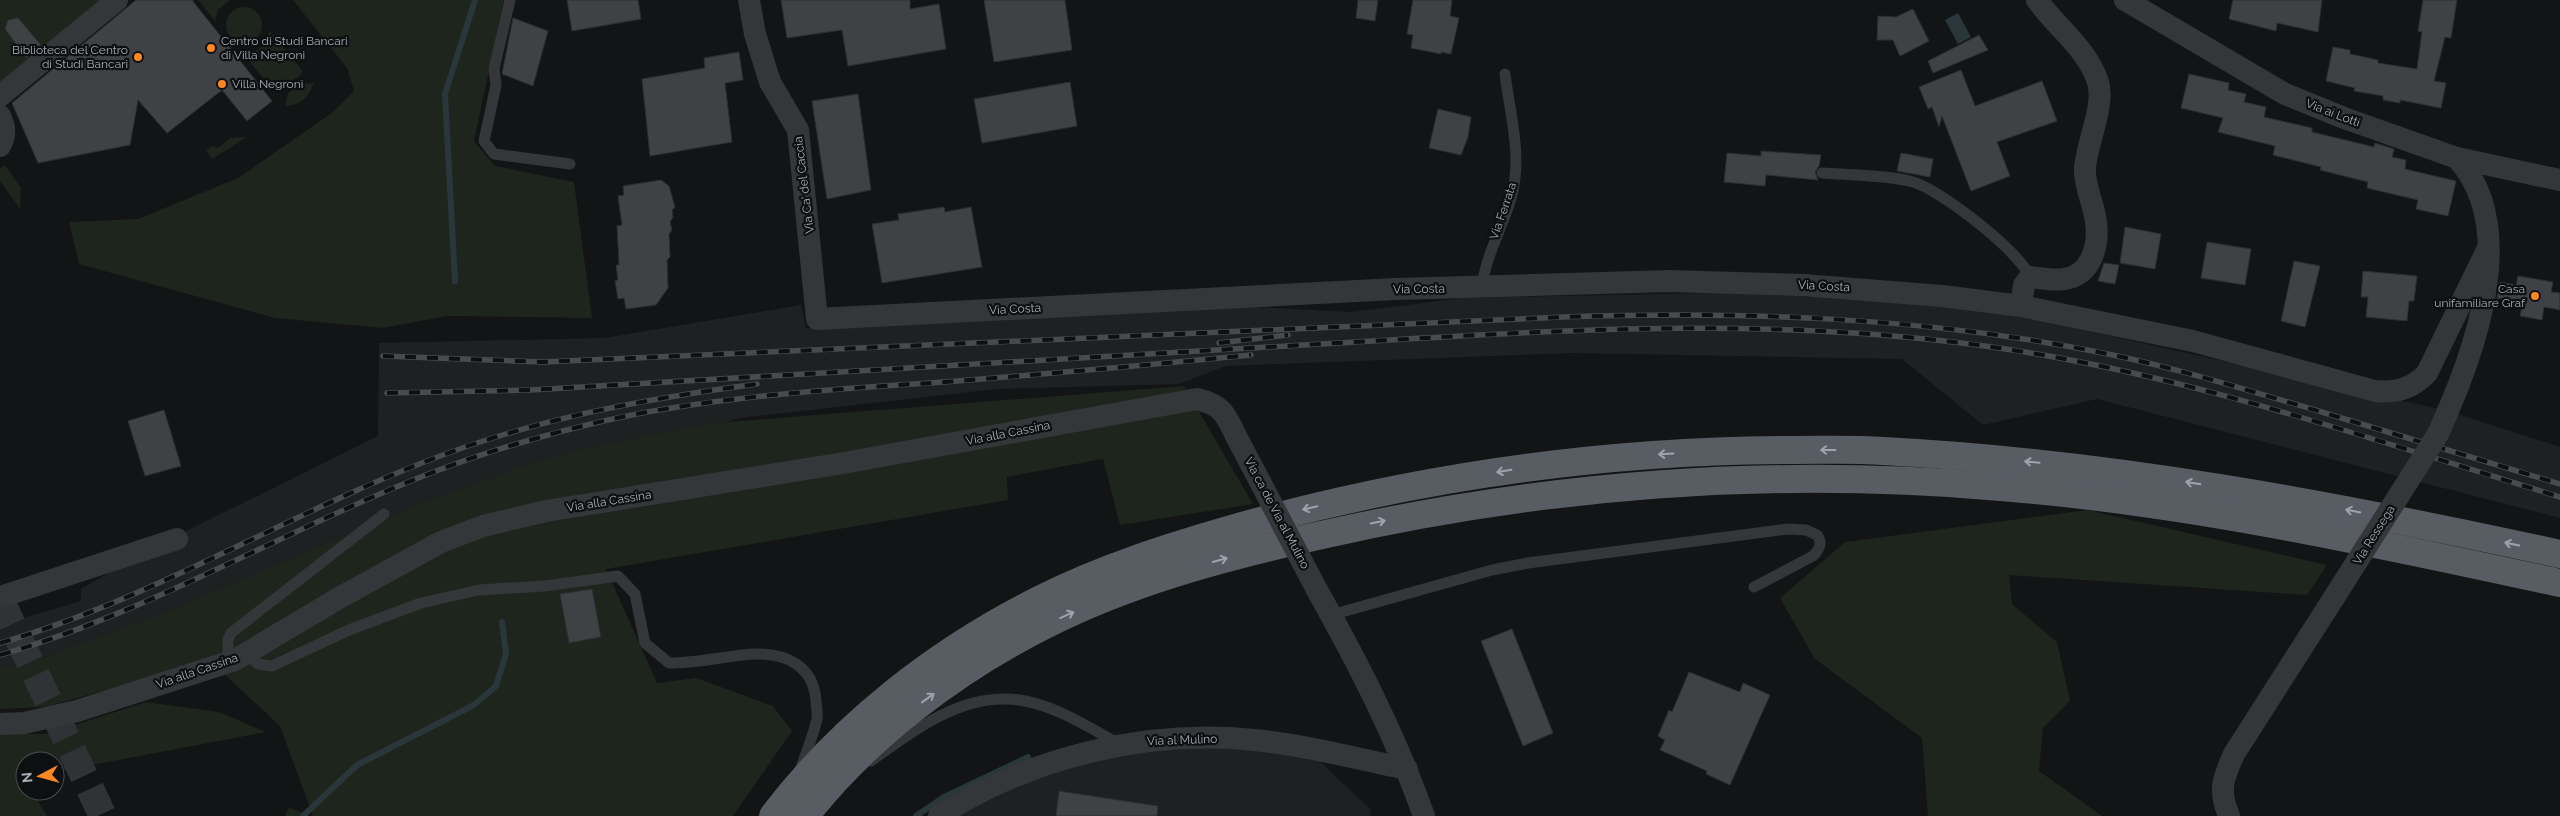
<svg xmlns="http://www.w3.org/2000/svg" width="2560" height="816" font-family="Raleway,sans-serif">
	<rect width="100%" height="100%" fill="#131415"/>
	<!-- built -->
	<g fill="#1f2022">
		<polygon points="1820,291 2016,315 2448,411 2560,447 2560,518 2097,399 1983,425 1902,359 1570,353 1226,366 1179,384 996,389 740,418 533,481 0,704 0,625 81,601 81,589 152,548 378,436 379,343 604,338 801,305 806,328 1254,307 1352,312 1462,298"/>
		<polygon points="1120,745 1306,748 1371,810 1370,816 939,816"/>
	</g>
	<!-- green -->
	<g fill="#1e251d">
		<polygon points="0,0 104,0 0,90"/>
		<polygon points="198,0 230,0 218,10 215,21"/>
		<polygon points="293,0 504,0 474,141 495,166 574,182 592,318 447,316 383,328 275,318 79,264 69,222 138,219 238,178 333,112 354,91 347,68"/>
		<circle cx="244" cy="25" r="18"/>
		<path d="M269 30 302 70 301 75 275 92 243 54C259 52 267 46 269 30Z"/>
		<path d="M314 83C308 98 301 105 285 106L288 93 302 84Z"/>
		<polygon points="247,137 212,159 206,150 212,146 218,148 230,138"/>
		<polygon points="5,165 21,188 20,209 0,181 0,169"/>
		<polygon points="1184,386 1253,504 1120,525 1103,459 1007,477 1008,500 606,569 657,683 696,678 773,706 792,731 733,816 313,816 280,726 210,661 45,707 0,709 0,669 37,660 165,613 414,506 529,464 577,450 713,423"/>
		<polygon points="2088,510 2327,565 2307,595 2009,575 2012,604 2057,642 2070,701 2043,728 2039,771 2102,816 1928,816 1922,738 1815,659 1780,598 1845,542"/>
		<polygon points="146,702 219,712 266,732 55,772 55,761 25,761 25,791 32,791 47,816 0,816 0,734 47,734"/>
		<polygon points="289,807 308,816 285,816"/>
	</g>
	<!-- water -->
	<polygon fill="#29363a" points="1958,13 1971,37 1958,44 1945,20"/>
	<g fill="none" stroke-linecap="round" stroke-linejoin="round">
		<!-- stream -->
		<g stroke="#29363a" stroke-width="6">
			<polyline points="455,281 445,94 475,0"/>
			<polyline points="303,816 357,765 474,705 496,686 506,654 502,622"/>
			<polyline points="916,816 944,797 1028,757"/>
		</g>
	</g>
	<!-- building -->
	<g fill="#3f4245" stroke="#2d2e31">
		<polygon points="136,0 192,0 272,101 247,121 222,90 167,133 138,100 130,145 38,163 12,103"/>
		<polygon points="567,0 638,0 641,19 572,31"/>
		<polygon points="781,0 910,0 910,9 939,4 946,49 848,66 842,30 787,38"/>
		<polygon points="984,0 1065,0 1072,50 994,62"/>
		<polygon points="1358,0 1378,0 1375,21 1356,18"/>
		<polygon points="1413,0 1452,0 1450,16 1459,18 1451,54 1441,52 1441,54 1411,48 1413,35 1407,34"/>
		<polygon points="2233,0 2322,0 2318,32 2277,23 2276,31 2229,19"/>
		<polygon points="2423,0 2457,0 2451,38 2445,37 2434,81 2446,83 2441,108 2400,100 2400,103 2383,100 2383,96 2354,91 2355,88 2326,81 2333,47 2350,50 2350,54 2378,60 2378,63 2417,69 2422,32 2418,31"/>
		<polygon points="1913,9 1929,41 1900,56 1893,40 1877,40 1878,16 1896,17"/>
		<polygon points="18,18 41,45 26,58 5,29 8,20"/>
		<polygon points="513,18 548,31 533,86 502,74"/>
		<polygon points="1979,35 1988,50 1933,73 1928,61"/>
		<polygon points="739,52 743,80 725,83 732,142 650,156 642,79 705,68 704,58"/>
		<polygon points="1961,70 1975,106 2042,81 2057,121 1997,142 2010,176 1971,191 1942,116 1939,127 1932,107 1928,109 1919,87"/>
		<polygon points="2189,74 2229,83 2228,90 2246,94 2244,102 2266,107 2264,117 2312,128 2312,132 2374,147 2375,143 2394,149 2392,157 2406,160 2405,169 2456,181 2448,216 2416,209 2418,200 2367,188 2368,182 2320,170 2321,167 2273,155 2275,146 2218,132 2223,118 2181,108"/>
		<polygon points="1070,82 1077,126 982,143 974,99"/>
		<polygon points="858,94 871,190 827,199 812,101"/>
		<polygon points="1438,109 1471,117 1468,137 1461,155 1429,148"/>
		<polygon points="1761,151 1821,155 1819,166 1815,172 1818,180 1766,175 1765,186 1724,182 1727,153 1761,156"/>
		<polygon points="1901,153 1933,159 1930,177 1897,171"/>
		<polygon points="661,180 669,186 675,207 672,210 673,217 670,222 672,230 669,234 670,257 667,260 668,288 656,305 626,309 624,298 618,299 615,281 618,280 616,265 619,265 617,226 622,225 618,196 624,195 623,186"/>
		<polygon points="944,207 945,212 971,207 982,267 882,283 872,224 899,220 898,214"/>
		<polygon points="2125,227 2161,234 2155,269 2120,263"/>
		<polygon points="2207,242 2251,249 2245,285 2201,278"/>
		<polygon points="2294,261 2320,266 2305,327 2281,321"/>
		<polygon points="2104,263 2119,265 2115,284 2098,281"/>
		<polygon points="2363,271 2417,276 2414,301 2409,301 2407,321 2366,317 2368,297 2361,297"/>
		<polygon points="2518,276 2553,282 2551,292 2560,293 2560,310 2544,307 2542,320 2520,316 2523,303 2497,298 2500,282 2516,285"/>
		<polygon points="164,410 181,466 145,476 128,421"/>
		<polygon points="592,589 601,637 569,643 560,594"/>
		<polygon points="1512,629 1553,733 1523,746 1481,641"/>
		<polygon points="1689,672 1740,692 1743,683 1770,695 1730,785 1706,774 1707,771 1660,750 1665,740 1658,736 1669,710 1672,712"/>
		<polygon points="1059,791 1158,806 1157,816 1056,816"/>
	</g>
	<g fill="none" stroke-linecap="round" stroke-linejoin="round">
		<!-- trunk-tunnel -->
		<polyline stroke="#303335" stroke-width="28" stroke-dasharray="28 14" stroke-linecap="butt" points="0,599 103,816"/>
		<!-- service -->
		<g stroke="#34363a" stroke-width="11">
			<polyline points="510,0 494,69 496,85 484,141 494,154 570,164"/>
			<path d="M1822 173C1850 175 1886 175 1913 182 1941 190 2019 251 2030 277"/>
			<path d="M1482 288C1486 248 1511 216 1515 178 1519 144 1509 107 1505 74"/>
			<path d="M1331 615 1492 570 1528 563 1788 529 1806 530 1817 535C1823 543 1819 550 1813 556L1754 587"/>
			<path d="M247 654 258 664 272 666 349 630 421 603 479 590 545 586 618 576 635 594 645 643 669 663C698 663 725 656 753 654 785 653 813 665 816 700 816 706 818 713 817 719 813 736 806 754 800 770"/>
			<polyline points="228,662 228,640 231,633 384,514"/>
			<path d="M871 761C910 733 956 697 1007 699 1047 700 1085 725 1119 744"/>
		</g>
		<!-- minor -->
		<g stroke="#34363a" stroke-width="22">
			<path d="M749 0 755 34 770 82 798 130 817 319 1396 289 1669 281 1803 285 1942 296 2021 306 2193 341 2375 391C2396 393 2412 389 2427 373L2488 248"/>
			<polyline points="2125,0 2285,94 2344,118 2457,158 2560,180"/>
			<polyline points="0,96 117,0"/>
			<path d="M0 116C5 126 6 136 0 146"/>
			<path d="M2021 306 2024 285 2030 277C2041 278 2054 281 2064 279 2094 275 2100 241 2095 216 2092 200 2084 184 2085 168 2087 142 2105 106 2098 82 2087 48 2056 27 2037 0"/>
			<path d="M2448 411C2479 339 2517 224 2457 158"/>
			<path d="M1317 590C1358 663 1396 737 1424 816"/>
			<polyline points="0,597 177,539"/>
			<path d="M0 724 24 723 77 711 235 660 339 598 441 542 483 526 546 511 838 464 1197 399C1222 405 1225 413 1236 436"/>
			<path d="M939 816C1030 757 1147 729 1254 740 1306 745 1357 759 1407 769"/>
			<path d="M2229 816C2218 789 2223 779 2234 754L2335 596"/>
		</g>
		<!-- trunk -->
		<g stroke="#585c63" stroke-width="28">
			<path d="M773 816C842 725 935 653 1037 601 1101 568 1172 546 1242 526 1423 476 1610 450 1797 450 1826 450 1854 449 1883 451 2113 463 2335 505 2560 554"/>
			<path d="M805 816C867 737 954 671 1043 626 1129 582 1224 557 1317 536 1545 484 1768 467 2001 487 2189 502 2375 543 2560 583"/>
		</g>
		<defs>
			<g id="rail">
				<polyline points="1219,343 1288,335"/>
				<path d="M383 356 543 362 1563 317C1745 311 1928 317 2108 354 2181 369 2253 392 2325 413 2403 437 2482 460 2560 484"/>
				<path d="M387 393 530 390C788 375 1045 360 1303 345 1535 332 1760 314 1992 347 2186 374 2373 440 2560 497"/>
				<path d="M0 643C150 600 282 517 427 461 534 419 644 399 757 384"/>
				<path d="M0 655C179 604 335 497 513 445 567 429 622 415 678 407 766 393 856 388 945 382 1047 374 1149 365 1251 355"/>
			</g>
		</defs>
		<!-- rail casing -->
		<use href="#rail" stroke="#474b50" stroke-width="5.5"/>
		<!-- rail -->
		<use href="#rail" stroke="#0e0f10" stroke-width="4" stroke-dasharray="11" stroke-linecap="butt"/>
		<!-- minor-bridge -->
		<g stroke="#34363a" stroke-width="22">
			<polyline points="1236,436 1317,590"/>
			<polyline points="2335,596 2438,434 2448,411"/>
		</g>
	</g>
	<!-- one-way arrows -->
	<defs><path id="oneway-shaft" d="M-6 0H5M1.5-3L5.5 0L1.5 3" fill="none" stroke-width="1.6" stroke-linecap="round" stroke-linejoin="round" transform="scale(1.25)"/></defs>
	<g stroke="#9ca5af">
		<use href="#oneway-shaft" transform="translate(1828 450) rotate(180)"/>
		<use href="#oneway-shaft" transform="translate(1666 454) rotate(177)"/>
		<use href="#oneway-shaft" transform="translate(2032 462) rotate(-174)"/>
		<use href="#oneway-shaft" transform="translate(1504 471) rotate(171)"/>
		<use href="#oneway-shaft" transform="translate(2193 483) rotate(-171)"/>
		<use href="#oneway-shaft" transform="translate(1310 508) rotate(167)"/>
		<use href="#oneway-shaft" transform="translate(2353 511) rotate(-169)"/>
		<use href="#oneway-shaft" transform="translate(1378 522) rotate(-12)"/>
		<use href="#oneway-shaft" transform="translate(2512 544) rotate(-168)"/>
		<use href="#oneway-shaft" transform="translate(1220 560) rotate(-16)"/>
		<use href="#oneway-shaft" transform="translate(1067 615) rotate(-24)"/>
		<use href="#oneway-shaft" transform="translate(928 698) rotate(-36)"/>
	</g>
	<!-- markers -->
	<g fill="#fe8722" stroke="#0e0f10" stroke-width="2">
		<circle cx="211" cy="48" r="5"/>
		<circle cx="138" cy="57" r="5"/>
		<circle cx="222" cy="84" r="5"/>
		<circle cx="2535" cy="296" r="5"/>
	</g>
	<g text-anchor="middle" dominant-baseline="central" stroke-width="4.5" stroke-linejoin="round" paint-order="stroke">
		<!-- poi labels -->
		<g font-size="12" fill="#a4adb7" stroke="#0e0f10" text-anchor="start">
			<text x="221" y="41">Centro di Studi Bancari<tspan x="221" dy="14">di Villa Negroni</tspan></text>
			<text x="128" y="50" text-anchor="end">Biblioteca del Centro<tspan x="128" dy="14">di Studi Bancari</tspan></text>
			<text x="232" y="84">Villa Negroni</text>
			<text x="2525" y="289" text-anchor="end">Casa<tspan x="2525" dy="14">unifamiliare Graf</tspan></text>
		</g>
		<!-- street labels -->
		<g font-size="12" fill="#a4adb7" stroke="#0e0f10">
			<text transform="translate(2333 113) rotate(21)">Via ai Lotti</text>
			<text transform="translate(804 185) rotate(-97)">Via Ca' del Caccia</text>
			<text transform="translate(1503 211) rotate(-71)">Via Ferrata</text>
			<text transform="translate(1824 286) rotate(3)">Via Costa</text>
			<text transform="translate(1419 289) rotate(-1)">Via Costa</text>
			<text transform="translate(1015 309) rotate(-3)">Via Costa</text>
			<text transform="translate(1008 433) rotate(-11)">Via alla Cassina</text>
			<text transform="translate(609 501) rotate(-9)">Via alla Cassina</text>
			<text transform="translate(1277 513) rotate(62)">Via ca de Via al Mulino</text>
			<text transform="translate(2374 535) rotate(-58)">Via Ressega</text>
			<text transform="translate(197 671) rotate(-19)">Via alla Cassina</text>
			<text transform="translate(1182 740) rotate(-2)">Via al Mulino</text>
		</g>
	</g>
	<!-- north arrow -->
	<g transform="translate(40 776) rotate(264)"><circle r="24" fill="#0e0f10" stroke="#4a4e53"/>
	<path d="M0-4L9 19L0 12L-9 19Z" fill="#fe8722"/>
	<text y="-8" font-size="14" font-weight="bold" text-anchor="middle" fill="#a4adb7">N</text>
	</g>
</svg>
